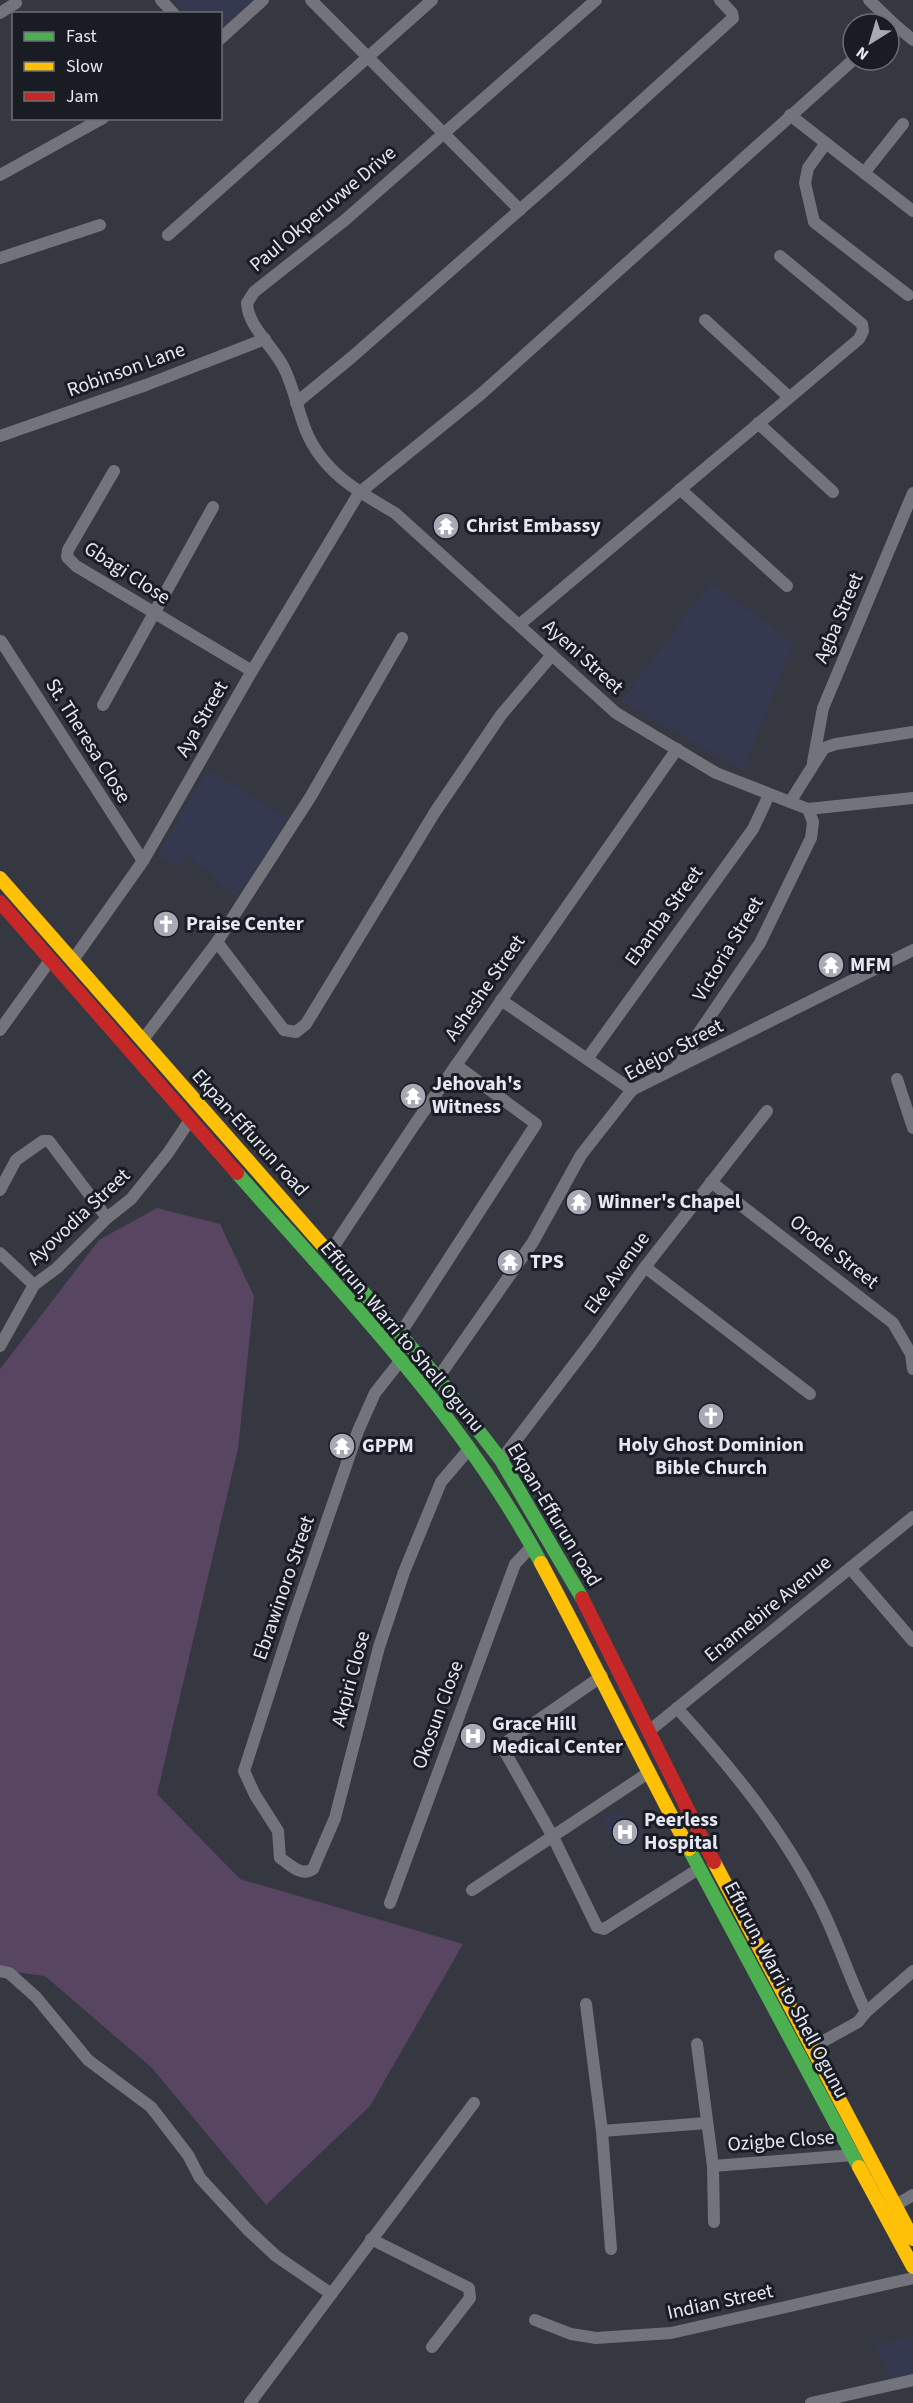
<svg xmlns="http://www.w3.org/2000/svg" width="913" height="2403" font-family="'Source Sans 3',sans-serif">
	<rect width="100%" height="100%" fill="#353841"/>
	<!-- built -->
	<g fill="#34394f">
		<polygon points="173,0 256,0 221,30 220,14 184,13"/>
		<polygon points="711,583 793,642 743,771 621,701"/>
		<polygon points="208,769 287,818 257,871 234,896 189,855 177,867 158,854"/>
		<polygon points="620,1809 630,1826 635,1824 644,1838 620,1852 602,1820"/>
		<polygon points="913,2335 913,2378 894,2383 874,2346"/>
	</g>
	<!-- green -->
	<polygon fill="#584561" points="157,1208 220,1224 254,1296 238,1449 157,1794 240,1879 463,1944 370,2106 266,2205 152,2068 45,1976 0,1970 0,1369 99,1240"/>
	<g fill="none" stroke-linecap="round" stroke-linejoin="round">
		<!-- street -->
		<g stroke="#73737b" stroke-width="12">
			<polyline points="161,0 174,14"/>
			<polyline points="311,0 520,210"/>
			<path d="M596 0 345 220 254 292 247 303C248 328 275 347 285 370 294 389 298 411 306 431 323 472 357 491 395 513L616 713 716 773 808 809 913 798"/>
			<polyline points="869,0 894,24 889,29"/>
			<polyline points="0,13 16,3"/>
			<polyline points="894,24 913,40"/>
			<polyline points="220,39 263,0"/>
			<polyline points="790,115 913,211"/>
			<polyline points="826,143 808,168 805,183 814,222 908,295"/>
			<polyline points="864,173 903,124"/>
			<polyline points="0,175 103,118"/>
			<polyline points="168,235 432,0"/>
			<polyline points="0,258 100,225"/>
			<polyline points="705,320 789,397"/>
			<polyline points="296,403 352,357 564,171 733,18 732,13 720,0"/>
			<polyline points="758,423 833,492"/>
			<polyline points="0,436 146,385 265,339"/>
			<polyline points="114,471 68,550 67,557 76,566 252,671"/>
			<polyline points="680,489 787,586"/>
			<polyline points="519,625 859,339 863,331 862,324 780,256"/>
			<polyline points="1,641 143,861"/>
			<polyline points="103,705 213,507"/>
			<polyline points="813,762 823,708 913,493"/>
			<polyline points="790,802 824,748 836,744 913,732"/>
			<polyline points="217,942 284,1030 296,1032 306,1024 435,812 501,715 552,655"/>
			<polyline points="73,960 143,861 252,671 359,493 481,394 853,60"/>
			<polyline points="501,1000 632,1090"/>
			<polyline points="0,1030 51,959"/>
			<polyline points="142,1041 217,942 311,796 402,638"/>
			<polyline points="587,1059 753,829 769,795"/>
			<polyline points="677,1066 692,1048 698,1034 760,943 811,838 813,822 808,809"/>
			<polyline points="897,1079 913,1128"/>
			<polyline points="711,1182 893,1323 911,1354 913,1369"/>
			<polyline points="0,1190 16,1160 43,1141 49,1141 107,1218"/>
			<polyline points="330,1252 415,1124 677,749"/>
			<polyline points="0,1253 34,1285"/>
			<polyline points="645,1267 810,1394"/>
			<polyline points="400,1334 536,1124 456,1065"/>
			<polyline points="0,1346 34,1285 57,1268 107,1218 131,1199 168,1153 190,1120"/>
			<path d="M401 1360 375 1393 358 1431 293 1619 244 1771 255 1795 278 1831 280 1858C291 1865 301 1877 313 1869L335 1818 379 1647 404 1572 441 1482 470 1448"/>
			<polyline points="438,1378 533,1242 581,1155 632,1090 913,950"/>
			<polyline points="501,1460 591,1342 645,1267 767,1111"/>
			<polyline points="850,1568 913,1641"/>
			<polyline points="602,1676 508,1741 505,1752 553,1837 597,1927 604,1929 700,1868"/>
			<path d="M677 1708C730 1766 781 1828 817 1899 836 1935 848 1975 866 2012"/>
			<polyline points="649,1731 913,1517"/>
			<polyline points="472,1890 648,1773"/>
			<polyline points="390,1903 515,1564 532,1546"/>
			<polyline points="0,1971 9,1973 36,1997 88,2060 151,2107 188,2155 200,2178 247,2229 276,2256 330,2293"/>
			<polyline points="586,2004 602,2131 611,2249"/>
			<polyline points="697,2044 713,2166 714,2222"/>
			<polyline points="811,2048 858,2022 866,2012 913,1971"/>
			<polyline points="602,2131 707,2123"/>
			<polyline points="713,2166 853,2155"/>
			<polyline points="894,2206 913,2195"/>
			<polyline points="371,2239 469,2288 470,2298 432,2347"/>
			<polyline points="535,2320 571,2334 596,2338 671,2333 913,2278"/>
			<polyline points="250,2403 474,2103"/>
			<polyline points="811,2403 913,2380"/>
		</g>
		<!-- fast -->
		<g stroke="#4caf50" stroke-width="14">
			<path d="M237 1173C346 1297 463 1417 541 1563"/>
			<polyline points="323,1246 438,1378 501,1460 582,1598"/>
			<polyline points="689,1849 859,2167"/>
		</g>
		<!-- slow -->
		<g stroke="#ffc107" stroke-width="14">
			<polyline points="0,878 323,1246"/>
			<path d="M541 1563C592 1658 638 1754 689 1849"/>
			<polyline points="714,1862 913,2239"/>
			<polyline points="859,2167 913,2267"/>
		</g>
		<!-- jam -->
		<g stroke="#c62828" stroke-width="14">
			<polyline points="0,902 237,1173"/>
			<polyline points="582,1598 714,1862"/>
		</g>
	</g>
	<!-- icons -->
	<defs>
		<symbol id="temple-disc" viewBox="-11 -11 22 22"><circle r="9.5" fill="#a7aab5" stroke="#1a1c24"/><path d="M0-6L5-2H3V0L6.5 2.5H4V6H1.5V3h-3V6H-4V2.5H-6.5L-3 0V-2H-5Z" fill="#fff"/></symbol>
		<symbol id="church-disc" viewBox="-11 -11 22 22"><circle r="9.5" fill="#a7aab5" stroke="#1a1c24"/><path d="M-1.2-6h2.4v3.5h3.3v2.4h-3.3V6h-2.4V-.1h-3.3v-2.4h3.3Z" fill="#fff"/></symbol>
		<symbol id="hospital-disc" viewBox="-11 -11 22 22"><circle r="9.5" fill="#a7aab5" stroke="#1a1c24"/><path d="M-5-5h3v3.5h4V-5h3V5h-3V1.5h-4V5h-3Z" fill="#fff"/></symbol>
	</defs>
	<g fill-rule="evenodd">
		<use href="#temple-disc" x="431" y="511" width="30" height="30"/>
		<use href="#church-disc" x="151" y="909" width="30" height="30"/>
		<use href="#temple-disc" x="816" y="950" width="30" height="30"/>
		<use href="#temple-disc" x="398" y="1081" width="30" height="30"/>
		<use href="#temple-disc" x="564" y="1187" width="30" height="30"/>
		<use href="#temple-disc" x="495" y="1247" width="30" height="30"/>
		<use href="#church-disc" x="696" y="1401" width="30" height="30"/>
		<use href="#temple-disc" x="327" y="1431" width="30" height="30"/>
		<use href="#hospital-disc" x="458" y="1721" width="30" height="30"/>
		<use href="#hospital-disc" x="610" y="1817" width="30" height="30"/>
	</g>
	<g text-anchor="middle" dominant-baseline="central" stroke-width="6" stroke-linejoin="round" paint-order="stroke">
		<!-- street labels -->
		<g font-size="20" fill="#e5e8f4" stroke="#1a1c24">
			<text transform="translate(323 209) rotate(-40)">Paul Okperuvwe Drive</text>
			<text transform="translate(126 370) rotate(-20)">Robinson Lane</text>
			<text transform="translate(127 573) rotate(33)">Gbagi Close</text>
			<text transform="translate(839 618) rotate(-67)">Agba Street</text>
			<text transform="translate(583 657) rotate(42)">Ayeni Street</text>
			<text transform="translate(202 719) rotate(-60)">Aya Street</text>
			<text transform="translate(88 741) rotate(58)">St. Theresa Close</text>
			<text transform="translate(664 916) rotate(-54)">Ebanba Street</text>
			<text transform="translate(728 949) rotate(-59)">Victoria Street</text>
			<text transform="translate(485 988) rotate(-55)">Asheshe Street</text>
			<text transform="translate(674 1050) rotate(-28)">Edejor Street</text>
			<text transform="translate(250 1133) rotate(48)">Ekpan-Effurun road</text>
			<text transform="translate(79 1217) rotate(-43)">Ayovodia Street</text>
			<text transform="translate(834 1252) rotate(38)">Orode Street</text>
			<text transform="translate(617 1273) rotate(-54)">Eke Avenue</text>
			<text transform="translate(402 1337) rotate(50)">Effurun, Warri to Shell Ogunu</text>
			<text transform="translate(554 1515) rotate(59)">Ekpan-Effurun road</text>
			<text transform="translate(284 1588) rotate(-71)">Ebrawinoro Street</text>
			<text transform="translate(768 1609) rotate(-39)">Enamebire Avenue</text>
			<text transform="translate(351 1679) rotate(-75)">Akpiri Close</text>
			<text transform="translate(438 1715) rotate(-70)">Okosun Close</text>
			<text transform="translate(786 1990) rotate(62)">Effurun, Warri to Shell Ogunu</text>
			<text transform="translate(781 2141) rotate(-4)">Ozigbe Close</text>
			<text transform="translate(720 2302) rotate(-12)">Indian Street</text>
		</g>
		<!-- poi labels -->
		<g font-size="20" font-weight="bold" fill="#e5e8f4" stroke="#1a1c24" text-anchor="start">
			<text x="466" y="526">Christ Embassy</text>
			<text x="186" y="924">Praise Center</text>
			<text x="850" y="965">MFM</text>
			<text x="432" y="1084">Jehovah's<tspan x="432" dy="23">Witness</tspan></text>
			<text x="598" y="1202">Winner's Chapel</text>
			<text x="530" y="1262">TPS</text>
			<text x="711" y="1445" text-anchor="middle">Holy Ghost Dominion<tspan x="711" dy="23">Bible Church</tspan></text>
			<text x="362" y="1446">GPPM</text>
			<text x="492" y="1724">Grace Hill<tspan x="492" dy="23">Medical Center</tspan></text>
			<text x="644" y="1820">Peerless<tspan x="644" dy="23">Hospital</tspan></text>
		</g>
	</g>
	<!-- legend -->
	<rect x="12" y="12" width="210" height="108" fill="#1a1c24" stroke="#6b6e77" stroke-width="1.5"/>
	<rect x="24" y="32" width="30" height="9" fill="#4caf50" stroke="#6b6e77" stroke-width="1.5"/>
	<text x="66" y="42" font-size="18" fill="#e5e8f4">Fast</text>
	<rect x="24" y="62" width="30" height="9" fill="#ffc107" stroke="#6b6e77" stroke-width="1.5"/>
	<text x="66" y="72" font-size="18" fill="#e5e8f4">Slow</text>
	<rect x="24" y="92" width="30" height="9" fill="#c62828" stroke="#6b6e77" stroke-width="1.5"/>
	<text x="66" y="102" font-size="18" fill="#e5e8f4">Jam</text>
	<!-- north arrow -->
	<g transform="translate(871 42) rotate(217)"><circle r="28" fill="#1a1c24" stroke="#6b6e77" stroke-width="1.5"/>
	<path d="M0-4.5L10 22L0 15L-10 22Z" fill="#a7aab5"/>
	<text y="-9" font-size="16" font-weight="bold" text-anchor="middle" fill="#e5e8f4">N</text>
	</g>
</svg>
